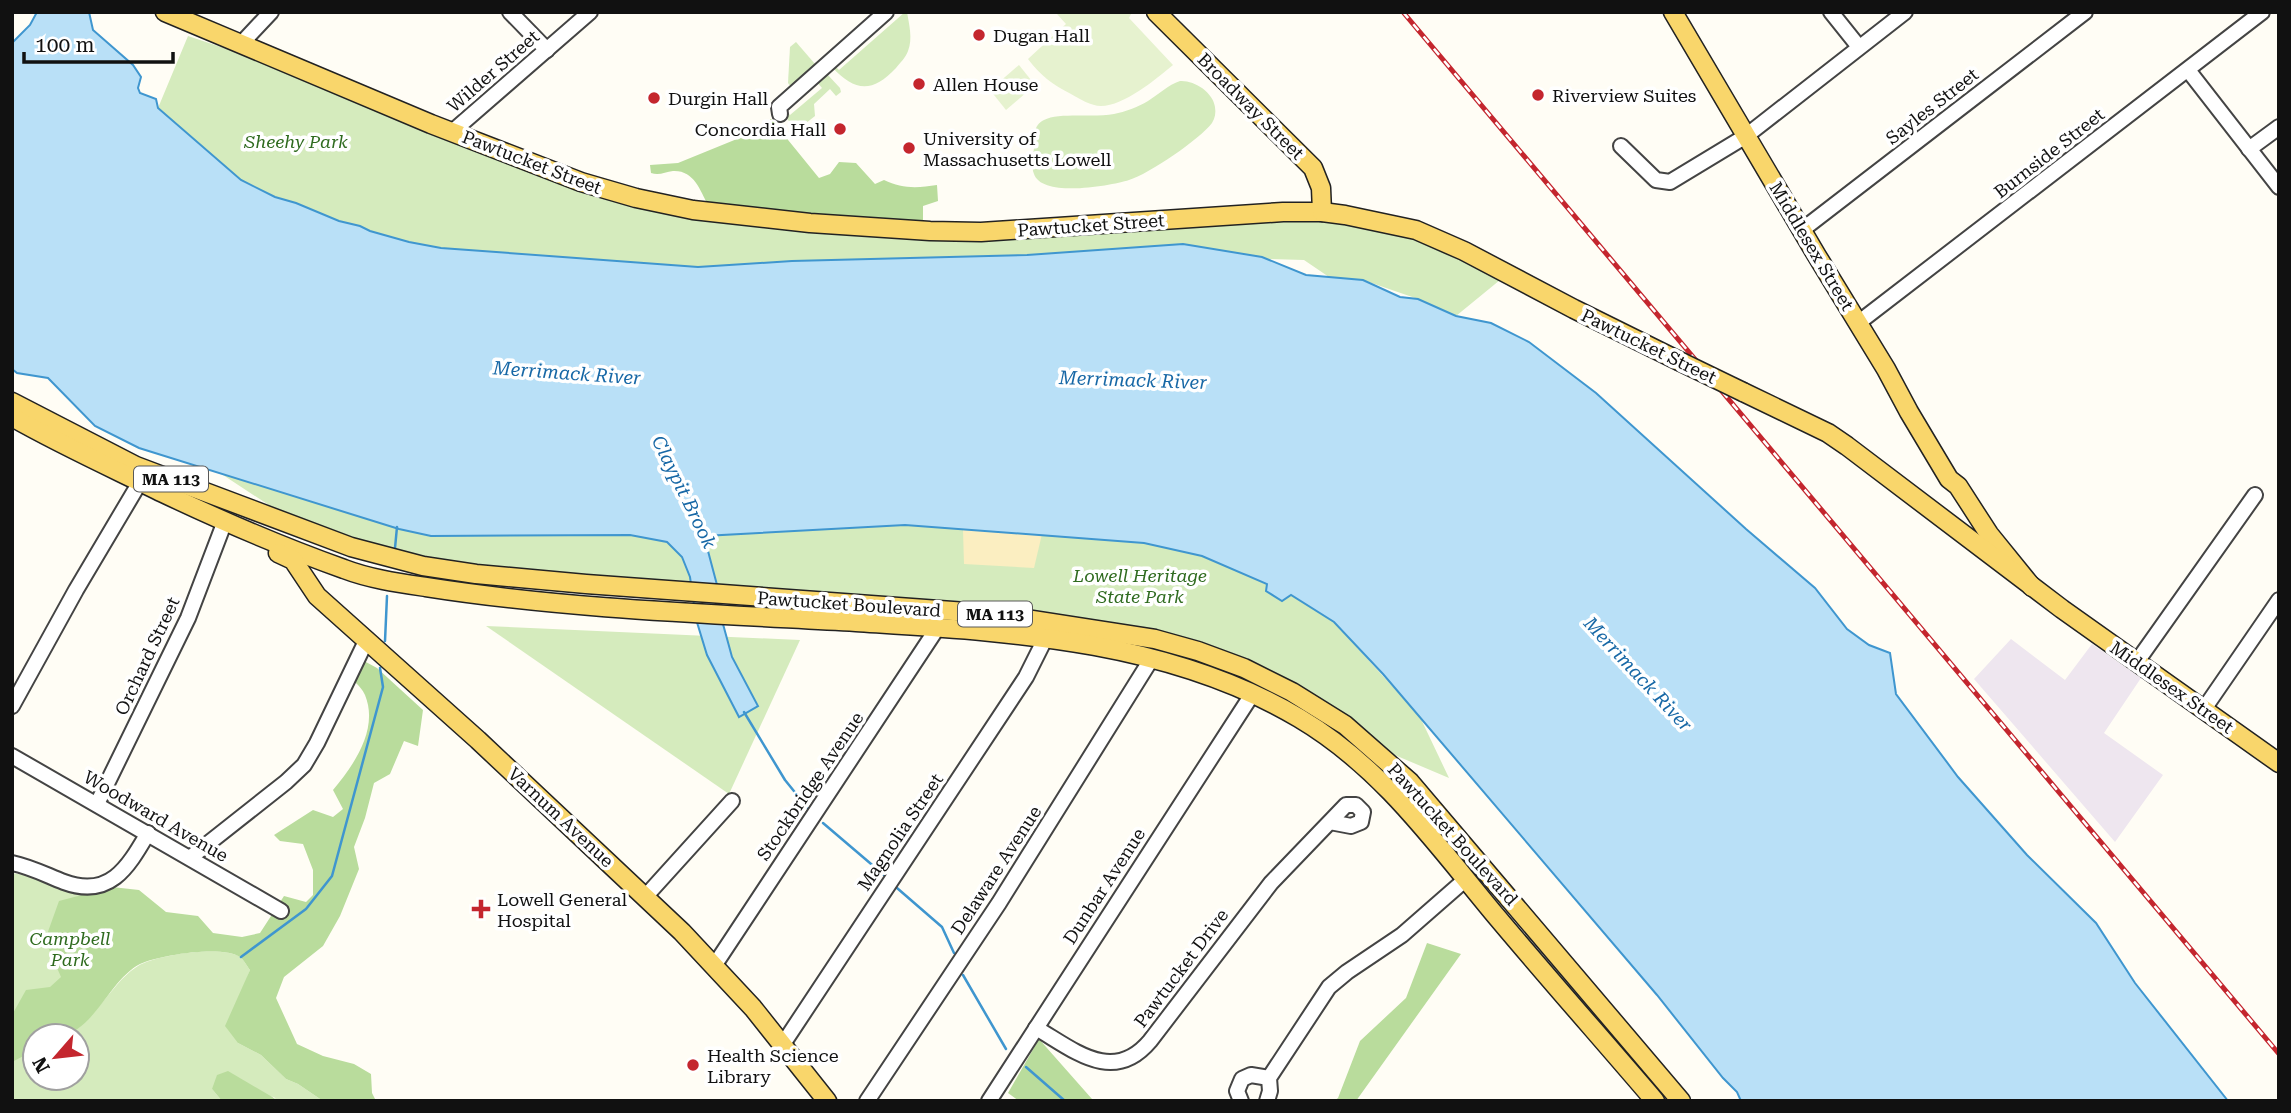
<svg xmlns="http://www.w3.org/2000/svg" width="2291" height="1113" font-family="'Roboto Serif',serif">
	<rect width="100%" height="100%" fill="#fffdf5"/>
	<!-- industrial -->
	<polygon fill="#eee6ef" points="2011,639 2065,680 2092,644 2141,678 2104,733 2163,775 2115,842 1974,679"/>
	<!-- green -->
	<g fill="#d5ebbd" fill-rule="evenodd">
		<path d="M905 12H907C909 24 913 39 908 51 906 57 900 63 896 68 872 94 854 91 832 67L834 65 839 70Z"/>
		<path d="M188 36 236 52 578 189 895 237 953 241 1294 220C1374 221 1431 241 1500 280L1456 316 1418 299 1363 280 1329 277 1304 260 1266 259 1183 244 1027 255 792 261 698 267 441 248 409 242 370 231 360 226 339 221 296 203 275 197 241 180 158 108Z"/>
		<polygon points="796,42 815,64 791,87 788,83 790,47"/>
		<polygon points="827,74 840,88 841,92 836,96 830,89 814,104 815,116 801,127 794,128 783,113 784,109 790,115 822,88 816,81"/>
		<path d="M1180 81C1194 80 1213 92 1215 107 1216 113 1215 118 1212 123 1200 139 1149 174 1129 180 1110 186 1042 198 1034 174 1031 167 1033 156 1034 148 1034 137 1033 125 1044 120 1059 112 1095 118 1114 114 1125 112 1138 107 1148 101 1159 94 1168 85 1180 81Z"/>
		<polygon points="220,473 399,529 431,536 630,535 668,542 704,536 816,528 905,525 1144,543 1202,556 1291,595 1334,622 1420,717 1449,778 1390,753 1192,641 1102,621 1011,609 506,572 414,559 335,534 284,515"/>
		<polygon points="486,626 800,640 729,794"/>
		<path d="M12 873 112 890 178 952 139 963 116 983 88 1017C106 1002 118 978 138 966 156 955 222 945 240 957 244 960 247 966 250 970L244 986 238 1043 261 1055 286 1079 298 1084 323 1101H277L274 1097 212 1089 222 1101H12ZM35 1036H77V1078H35Z"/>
	</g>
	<!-- forest -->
	<g fill="#b9dc9c">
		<path d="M771 119 819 178 830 174 839 162 856 163 875 184 884 180C902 189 918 188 937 185L938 201 923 206V220L908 222 823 219 708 205C700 190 694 170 673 171 665 172 659 176 651 173L650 165 678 163 759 130Z"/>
		<path d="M364 661 377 668 423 710 418 746 404 741 390 774 374 783 365 818 354 847 359 869 340 916 323 946 284 977 276 998 297 1044 323 1056 354 1064 371 1074 372 1093 376 1101H323L298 1084 286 1079 261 1055 238 1043 225 1026 250 970C247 966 244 960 240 957 223 945 159 955 140 964 111 978 96 1028 62 1036 54 1038 43 1036 35 1036V1050L12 1062V1015L26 990 50 987 61 977 45 940 59 901 112 887 139 890 166 912 198 916 213 933 242 937 260 933 284 896 306 902 313 895V870L303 844 280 841 274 835 313 810 333 817 343 809 333 790C354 765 379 729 365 695 363 690 358 685 355 682Z"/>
		<polygon points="1427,943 1461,954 1356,1101 1334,1101 1338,1098 1360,1041 1406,998"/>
		<polygon points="1039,1039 1092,1099 1097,1101 1019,1101 1008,1093"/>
		<polygon points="228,1071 274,1098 277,1101 222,1101 212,1089 217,1075"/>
	</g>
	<!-- sand -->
	<polygon fill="#fbeec1" points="963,530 1042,534 1034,568 964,564"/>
	<!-- pitch -->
	<g fill="#e6f2cf">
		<path d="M1058 12H1132L1129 18 1173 65C1156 79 1124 106 1101 106 1091 106 1080 99 1071 94 1053 85 1040 75 1028 59L1066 24 1057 14Z"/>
		<polygon points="1019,65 1035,85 1006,110 990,90"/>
	</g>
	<!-- water -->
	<polygon fill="#b9e0f7" stroke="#3f96cf" stroke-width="2" points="37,12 89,12 93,30 133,65 141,77 138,88 140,93 156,99 158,108 241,180 275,197 296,203 339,221 360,226 370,231 409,242 441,248 698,267 792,261 1027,255 1183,244 1262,257 1306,275 1363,280 1400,297 1418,299 1456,316 1491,323 1529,342 1596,393 1746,529 1815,588 1847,629 1869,645 1890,653 1896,694 1958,777 2027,855 2096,923 2135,983 2228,1101 1741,1101 1737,1092 1723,1078 1657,995 1383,674 1334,622 1291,595 1282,601 1266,591 1267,584 1202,556 1144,543 905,525 704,536 721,600 723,624 732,657 758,706 739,717 707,655 696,619 690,577 682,557 667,542 630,535 431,536 399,529 139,448 95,426 48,378 17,373 12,369 12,43 30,25"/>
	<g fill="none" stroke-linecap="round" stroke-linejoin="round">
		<!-- stream -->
		<g stroke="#3f96cf" stroke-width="2.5">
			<polyline points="395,548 397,527"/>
			<polyline points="385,641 387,596"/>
			<polyline points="744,712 785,780 810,811"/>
			<polyline points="823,823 884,875"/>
			<polyline points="897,888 942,927 954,953"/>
			<polyline points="241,957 306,909 332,876 383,687 380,668"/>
			<polyline points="963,975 1006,1049"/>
			<polyline points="1026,1067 1065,1101"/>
		</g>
		<defs>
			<g id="minor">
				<polyline points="510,12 547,50"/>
				<polyline points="1831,12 1859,47"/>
				<polyline points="241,44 271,12"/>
				<polyline points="2188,70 2279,187"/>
				<polyline points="780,114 779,107 886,12"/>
				<polyline points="452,132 590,12"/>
				<polyline points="1621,146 1656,180 1670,182 1746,136 1905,12"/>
				<polyline points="2249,149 2279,127"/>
				<polyline points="1802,230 2085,12"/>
				<polyline points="1858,323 2262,12"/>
				<polyline points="2136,663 2255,495"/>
				<polyline points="12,706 76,590 140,482"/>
				<polyline points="2204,709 2279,600"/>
				<polyline points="12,756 281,911"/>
				<polyline points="97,804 188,618 225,521"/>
				<polyline points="191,857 286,782 304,765 317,743 367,639"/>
				<path d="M12 863C31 867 46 875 64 882 110 899 128 867 148 833"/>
				<polyline points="645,897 732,801"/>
				<polyline points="714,966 938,627"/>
				<path d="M1036 1028C1074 1050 1113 1085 1150 1041L1271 883 1346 805H1356L1363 812 1361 822 1351 826 1330 822"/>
				<polyline points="783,1044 1026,677 1045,639"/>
				<polyline points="867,1101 999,903 1152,658"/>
				<polyline points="989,1101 1253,693"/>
				<polyline points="1241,1101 1237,1091 1242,1079 1251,1075 1269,1078"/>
				<polyline points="1267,1101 1270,1091 1269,1078 1329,987 1347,972 1402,935 1466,879"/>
			</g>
			<g id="major">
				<polyline points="165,12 431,124 581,182 636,198 693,210 810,223 930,231 981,232 1283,212 1322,212 1345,215 1416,230 1464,251 1574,309 1679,361"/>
				<polyline points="1156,12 1313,168 1321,188 1322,212"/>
				<polyline points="1673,12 1817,256 1886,369 1909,412 1949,479 1958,486 1989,534 2032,587"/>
				<polyline points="1743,392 1828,433 1847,446 2062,609 2279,763"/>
				<polyline points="12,402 136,466 351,547 423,566 476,574 586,584 994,614 1155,639 1198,651 1244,668 1292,692 1345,725 1410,782 1681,1101"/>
				<path d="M12 417C61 445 112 468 163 493 222 521 282 547 344 569 370 579 399 583 426 587 566 609 714 614 856 622 1007 632 1166 639 1299 718 1382 767 1436 844 1496 916 1548 978 1602 1039 1655 1101"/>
				<polyline points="278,553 293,560 317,596 478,740 682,932 753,1008 827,1101"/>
			</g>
		</defs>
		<!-- minor casing -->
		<use href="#minor" stroke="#444" stroke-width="18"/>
		<!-- major casing -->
		<use href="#major" stroke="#222" stroke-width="21"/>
		<!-- minor -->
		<use href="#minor" stroke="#fff" stroke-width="14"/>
		<!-- major -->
		<use href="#major" stroke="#f9d66b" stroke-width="18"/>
		<defs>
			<polyline id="rail" points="1403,12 2279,1054"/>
		</defs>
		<!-- rail casing -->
		<use href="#rail" stroke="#c4262e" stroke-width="5"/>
		<!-- rail -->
		<use href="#rail" stroke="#fff" stroke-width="2.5" stroke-dasharray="8" stroke-linecap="butt"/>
		<defs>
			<polyline id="major-bridge" points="1679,361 1743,392"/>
		</defs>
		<!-- major-bridge casing -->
		<use href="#major-bridge" stroke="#222" stroke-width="21" stroke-linecap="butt"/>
		<!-- major-bridge -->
		<use href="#major-bridge" stroke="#f9d66b" stroke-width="18"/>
	</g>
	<!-- markers -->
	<g fill="#c4262e" stroke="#fff" stroke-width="2.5">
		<circle cx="979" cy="35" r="7"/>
		<circle cx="919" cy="84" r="7"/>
		<circle cx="1538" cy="95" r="7"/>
		<circle cx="654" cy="98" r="7"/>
		<circle cx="840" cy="129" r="7"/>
		<circle cx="909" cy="148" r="7"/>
		<path d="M477.5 898.5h7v7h7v7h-7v7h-7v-7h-7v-7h7z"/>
		<circle cx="693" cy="1065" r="7"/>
	</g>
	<g text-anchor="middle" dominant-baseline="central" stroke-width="7" stroke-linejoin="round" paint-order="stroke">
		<!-- shield labels -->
		<g fill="#fff" stroke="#585858" stroke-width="2">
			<rect x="134" y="466.5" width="74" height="25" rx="5"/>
			<rect x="958" y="601.5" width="74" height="25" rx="5"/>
		</g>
		<g font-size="16" font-weight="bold" fill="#111">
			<text x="171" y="479">MA 113</text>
			<text x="995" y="614">MA 113</text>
		</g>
		<!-- poi labels -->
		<g font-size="18" fill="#111" stroke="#fff" text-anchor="start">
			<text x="993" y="35">Dugan Hall</text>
			<text x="933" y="84">Allen House</text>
			<text x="1552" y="95">Riverview Suites</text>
			<text x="668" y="98">Durgin Hall</text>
			<text x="826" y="129" text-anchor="end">Concordia Hall</text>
			<text x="923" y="138">University of<tspan x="923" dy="21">Massachusetts Lowell</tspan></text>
			<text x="497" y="899">Lowell General<tspan x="497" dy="21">Hospital</tspan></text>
			<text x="707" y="1055">Health Science<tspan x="707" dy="21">Library</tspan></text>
		</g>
		<!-- street labels -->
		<g font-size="18" fill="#111" stroke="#fff">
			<text transform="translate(493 71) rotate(-41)">Wilder Street</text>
			<text transform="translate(1251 106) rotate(45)">Broadway Street</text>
			<text transform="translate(1932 106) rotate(-38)">Sayles Street</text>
			<text transform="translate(2049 153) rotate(-38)">Burnside Street</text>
			<text transform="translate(532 162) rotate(21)">Pawtucket Street</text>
			<text transform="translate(1091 225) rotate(-4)">Pawtucket Street</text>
			<text transform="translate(1812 246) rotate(59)">Middlesex Street</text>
			<text transform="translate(1649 346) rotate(26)">Pawtucket Street</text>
			<text transform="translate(849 604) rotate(4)">Pawtucket Boulevard</text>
			<text transform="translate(147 656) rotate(-65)">Orchard Street</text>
			<text transform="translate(2172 687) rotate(35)">Middlesex Street</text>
			<text transform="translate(810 786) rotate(-56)">Stockbridge Avenue</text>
			<text transform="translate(156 816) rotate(30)">Woodward Avenue</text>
			<text transform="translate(561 817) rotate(43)">Varnum Avenue</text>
			<text transform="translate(900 832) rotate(-56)">Magnolia Street</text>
			<text transform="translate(1453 834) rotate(48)">Pawtucket Boulevard</text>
			<text transform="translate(996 870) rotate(-57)">Delaware Avenue</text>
			<text transform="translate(1104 886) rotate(-57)">Dunbar Avenue</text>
			<text transform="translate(1181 968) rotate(-53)">Pawtucket Drive</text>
		</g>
		<!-- park labels -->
		<g font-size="18" font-style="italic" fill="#2f6b1f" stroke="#fff">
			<text x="296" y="141">Sheehy Park</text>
			<text x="1140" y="575">Lowell Heritage<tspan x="1140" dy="21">State Park</tspan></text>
			<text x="70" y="938">Campbell<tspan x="70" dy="21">Park</tspan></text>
		</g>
		<!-- water labels -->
		<g font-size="19" font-style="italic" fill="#1768a6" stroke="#fff">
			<text transform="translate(567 373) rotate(4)">Merrimack River</text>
			<text transform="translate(1133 380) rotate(2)">Merrimack River</text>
			<text transform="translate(684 492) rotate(64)">Claypit Brook</text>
			<text transform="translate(1638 674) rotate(47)">Merrimack River</text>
		</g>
	</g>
	<!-- border -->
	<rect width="2291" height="1113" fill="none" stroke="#111111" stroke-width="28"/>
	<!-- north arrow -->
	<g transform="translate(56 1057) rotate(242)"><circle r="33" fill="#ffffff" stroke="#a0a0a0" stroke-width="2"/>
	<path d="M0-5L12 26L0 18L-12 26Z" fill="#c4262e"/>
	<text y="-10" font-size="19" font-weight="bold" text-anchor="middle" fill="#111111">N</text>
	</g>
	<!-- scale -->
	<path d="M24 52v10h149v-10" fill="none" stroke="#111111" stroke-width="3.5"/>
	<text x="35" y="52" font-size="21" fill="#111111" stroke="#ffffff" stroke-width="5" paint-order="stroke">100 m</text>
</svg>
